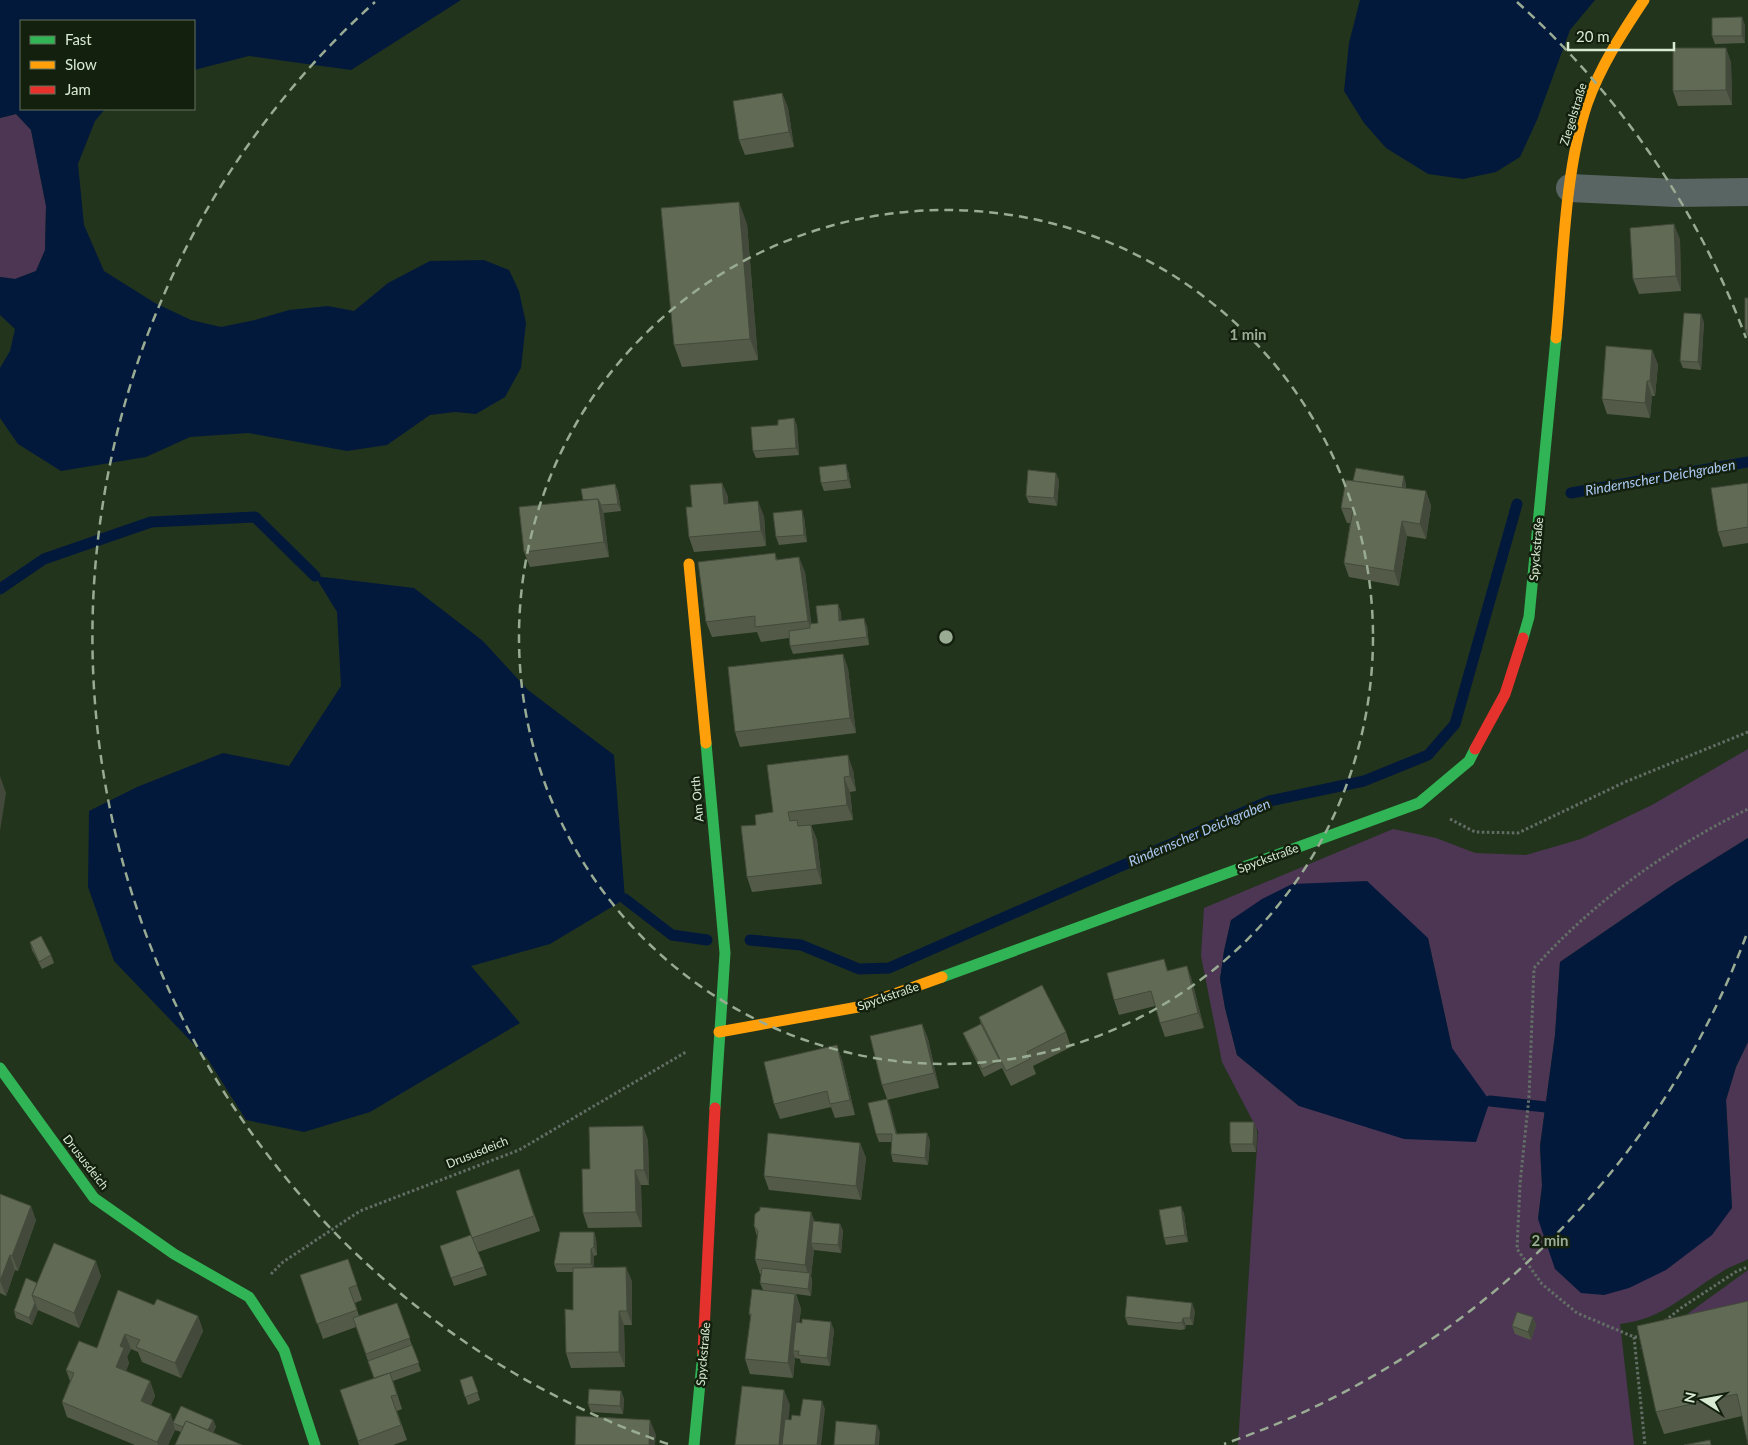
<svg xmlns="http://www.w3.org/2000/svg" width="1748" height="1445" font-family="Lato,sans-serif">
	<rect width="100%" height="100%" fill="#23341d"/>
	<!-- green -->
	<g fill="#4d3654" fill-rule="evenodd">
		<polygon points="16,114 31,130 46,206 45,250 36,271 15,279 0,277 0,118"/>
		<path d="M1748 749V838L1674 884 1560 962 1555 1035 1540 1146 1542 1186 1538 1219 1732 1208 1726 1100 1736 1067 1748 1042V1259C1739 1264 1728 1267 1720 1273 1685 1294 1663 1319 1620 1324L1634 1445H1238L1258 1131 1222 1062 1201 956 1204 908 1393 829 1436 838 1475 853 1526 855 1581 839 1652 805ZM1231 920 1428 938 1452 1048 1299 1106 1237 1055 1225 1008 1220 979 1224 951Z"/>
		<polygon points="1748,1270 1748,1325 1639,1349"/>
	</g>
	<!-- water -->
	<g fill="#03193c">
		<polygon points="0,0 461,0 351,70 249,56 194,70 194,21 21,21 21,109 105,109 95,121 78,164 84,225 104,271 155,303 191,320 221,327 255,320 289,310 328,306 354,311 388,283 430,261 484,260 509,270 519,291 526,323 521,368 505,397 476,414 455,412 430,415 387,445 347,451 248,433 190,437 146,457 61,471 18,444 0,418 0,368 10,351 15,329 0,315 0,277 15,279 36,271 45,250 46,206 31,130 16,114 0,118"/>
		<polygon points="1360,0 1595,0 1570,30 1537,120 1520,157 1496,172 1463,179 1428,174 1386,148 1364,123 1344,91 1349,43"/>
		<polygon points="315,576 414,588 483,641 528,690 614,755 625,899 550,944 471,966 520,1023 370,1112 304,1132 246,1120 207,1058 114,961 88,887 89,811 137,787 223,753 289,766 341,686 337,612"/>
		<polygon points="1748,838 1748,1042 1736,1067 1726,1100 1732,1208 1712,1235 1666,1270 1629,1288 1604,1295 1581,1293 1555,1269 1538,1219 1542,1186 1540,1146 1555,1035 1560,962 1674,884"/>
		<polygon points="1367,881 1428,938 1452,1048 1490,1101 1476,1142 1404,1139 1299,1106 1237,1055 1225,1008 1220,979 1224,951 1231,920 1262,899 1292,884"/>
	</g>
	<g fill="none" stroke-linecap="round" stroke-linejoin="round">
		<!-- stream -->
		<g stroke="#03193c" stroke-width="11">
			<polyline points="1571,493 1748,462"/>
			<polyline points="0,589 44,559 151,522 255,517 315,576"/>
			<polyline points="625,899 672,935 707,940"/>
			<polyline points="750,940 801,945 859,969 889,968 1269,801 1364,781 1428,755 1455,724 1517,504"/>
			<polyline points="1490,1101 1546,1107"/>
		</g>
		<!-- path -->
		<g stroke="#636e66" stroke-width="3" stroke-dasharray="2.5 2.5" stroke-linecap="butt">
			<polyline points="1450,819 1475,832 1518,833 1625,782 1748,732"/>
			<polyline points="271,1274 283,1262 360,1211 519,1150 686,1052"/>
			<polyline points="1665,1321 1681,1308 1737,1271 1748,1267"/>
			<polyline points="1634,1337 1645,1445"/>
			<path d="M1642 1337H1634L1577 1313 1542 1284 1517 1249 1520 1184 1529 1097 1534 968C1593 902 1668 848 1748 809"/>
		</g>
		<!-- street -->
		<polyline stroke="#596562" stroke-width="28" points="1570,188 1676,193 1748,192"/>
		<!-- fast -->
		<g stroke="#30b455" stroke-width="11">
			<polyline points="1523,638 1529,617 1556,338"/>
			<polyline points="706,743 725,953 715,1108"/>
			<polyline points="942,977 1419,803 1469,761 1475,749"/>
			<polyline points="0,1068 94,1198 174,1254 249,1297 284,1350 315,1445"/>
			<polyline points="694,1445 703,1352"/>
		</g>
		<!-- slow -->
		<g stroke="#ff9f0a" stroke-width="11">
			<path d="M1556 338C1563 266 1564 172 1587 104 1600 67 1622 33 1644 0"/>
			<polyline points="689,564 706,743"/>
			<polyline points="719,1032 858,1007 942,977"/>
		</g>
		<!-- jam -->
		<g stroke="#e5322d" stroke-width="11">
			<polyline points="1475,749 1505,694 1523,638"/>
			<polyline points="703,1352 715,1108"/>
		</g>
	</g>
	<!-- wall -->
	<g fill="#535b48">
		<polygon points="1745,25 1745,43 1715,44 1712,36"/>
		<polygon points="1726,48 1731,63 1732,105 1678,106 1673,91"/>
		<polygon points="782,93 788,108 794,147 745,155 739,140"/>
		<polygon points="747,224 758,360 682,367 674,345"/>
		<polygon points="1680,239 1681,291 1639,294 1633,279"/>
		<polygon points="1748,298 1748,337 1745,330"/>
		<polygon points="1704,322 1701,370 1683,368 1680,361"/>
		<polygon points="1652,350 1658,365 1655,396 1652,396 1650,418 1607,414 1602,399"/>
		<polygon points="794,418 797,426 799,455 756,458 753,451 778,425"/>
		<polygon points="848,471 851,488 824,491 821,483"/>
		<polygon points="1059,480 1057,506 1029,503 1026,496"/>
		<polygon points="1353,481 1406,484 1406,489 1426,491 1431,506 1426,539 1407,536 1399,586 1349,577 1344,563 1350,523 1347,523 1341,508"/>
		<polygon points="722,483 728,497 728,503 764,516 766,546 694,552 689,537"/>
		<polygon points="1748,483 1748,543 1723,547 1718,532"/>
		<polygon points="615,484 618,492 621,511 603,513 609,557 530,567 524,552 583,500"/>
		<polygon points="804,517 807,542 779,545 776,537"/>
		<polygon points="775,553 777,560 805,572 811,624 818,623 841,612 841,620 867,626 869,645 793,654 790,646 789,638 761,642 757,632 712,637 706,622"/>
		<polygon points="843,654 848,669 856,733 740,747 735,732"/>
		<polygon points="853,770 856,791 850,792 853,820 811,825 817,840 822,884 752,892 747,877 756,825 773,812"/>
		<polygon points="30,942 51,955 54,963 42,969 32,950"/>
		<polygon points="1164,959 1168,971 1187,966 1192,981 1204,1028 1165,1037 1160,1023 1155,1006 1119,1015 1114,1000"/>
		<polygon points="979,1017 1066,1032 1071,1047 1033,1066 1036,1074 1011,1086 1002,1068 984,1077 966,1040 963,1033 981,1024"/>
		<polygon points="922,1024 928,1039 939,1088 887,1100 897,1134 927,1133 930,1141 928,1165 893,1162 891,1154 892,1142 879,1142 876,1134 887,1099 882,1085"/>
		<polygon points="842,1060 855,1115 835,1118 831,1107 780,1119 774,1104"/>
		<polygon points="643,1126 648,1141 649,1185 641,1185 642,1227 588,1228 583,1213 590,1169"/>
		<polygon points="1257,1130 1256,1152 1232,1152 1230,1144"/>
		<polygon points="860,1143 866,1158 861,1200 769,1190 764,1176"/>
		<polygon points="524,1184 540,1231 478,1252 487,1275 454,1286 440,1246 471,1235"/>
		<polygon points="0,1194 36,1220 18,1271 15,1270 6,1296 0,1293"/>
		<polygon points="1181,1206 1184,1214 1188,1242 1166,1245 1164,1238"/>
		<polygon points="760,1210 811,1212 814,1221 840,1224 843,1231 841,1253 814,1250 811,1276 812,1280 811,1296 796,1294 801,1309 799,1323 834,1330 830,1366 801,1363 800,1359 795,1358 793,1378 750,1374 745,1359 751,1318 749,1314 763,1290 760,1283 761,1274 760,1274 755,1259 757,1236 754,1226"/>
		<polygon points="594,1232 596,1239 597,1255 594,1256 594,1267 632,1281 632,1325 624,1325 625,1367 571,1368 566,1353 573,1310 573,1272 557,1272 554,1264"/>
		<polygon points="348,1259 362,1300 355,1303 359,1316 397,1303 421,1371 393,1381 402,1409 397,1411 407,1440 393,1445 359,1445 340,1390 374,1378 356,1327 323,1339 300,1275"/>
		<polygon points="101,1276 79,1328 38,1310 32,1325 16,1318 14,1311 37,1283"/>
		<polygon points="1748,1301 1742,1416 1664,1434 1656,1412"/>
		<polygon points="154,1305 198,1316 203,1331 181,1378 142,1362 138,1352 131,1349 127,1357 129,1363 126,1371 150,1381 155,1396 151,1405 173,1421 213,1420 216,1427 181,1432 175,1430 168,1445 135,1445 67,1417 62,1402 70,1381 66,1370"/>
		<polygon points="1195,1311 1193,1325 1186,1325 1185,1329 1181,1330 1128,1325 1125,1317"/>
		<polygon points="1533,1317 1536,1325 1531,1340 1515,1334 1512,1326"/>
		<polygon points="472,1376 480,1400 468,1405 460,1380"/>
		<polygon points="621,1391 624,1399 623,1414 591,1412 588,1404"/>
	</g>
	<!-- shaded-wall -->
	<g fill="#434a3b">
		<polygon points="1742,17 1745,25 1745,43 1742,36"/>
		<polygon points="1726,48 1731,63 1732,105 1726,90"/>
		<polygon points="782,93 788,108 794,147 789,132"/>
		<polygon points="739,202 747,224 758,360 750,339"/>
		<polygon points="1674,224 1680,239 1681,291 1676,276"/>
		<polygon points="1701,314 1704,322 1701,370 1698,362"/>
		<polygon points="1652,350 1658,365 1655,396 1650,381"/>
		<polygon points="1647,381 1652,396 1650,418 1645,403"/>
		<polygon points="794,418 797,426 799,455 796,448"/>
		<polygon points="846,464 848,471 851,488 848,480"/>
		<polygon points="1056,473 1059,480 1057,506 1054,498"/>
		<polygon points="1404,476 1406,484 1404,502 1401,494"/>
		<polygon points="722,483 728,497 729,519 724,504"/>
		<polygon points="615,484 618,492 621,511 618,504"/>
		<polygon points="1426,491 1431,506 1426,539 1420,524"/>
		<polygon points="598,499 604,514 609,557 604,542"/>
		<polygon points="758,501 764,516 766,546 761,531"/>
		<polygon points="802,510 804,517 807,542 804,535"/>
		<polygon points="1402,521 1407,536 1399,586 1394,571"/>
		<polygon points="799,557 805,572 813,636 808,621"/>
		<polygon points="838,604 841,612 842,628 839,621"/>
		<polygon points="864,618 867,626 869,645 867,637"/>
		<polygon points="843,654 848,669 856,733 850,718"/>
		<polygon points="848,755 853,770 856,791 850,776"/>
		<polygon points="0,776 6,793 0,831"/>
		<polygon points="844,777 850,792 853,820 847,805"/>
		<polygon points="811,825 817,840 822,884 817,869"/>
		<polygon points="1187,966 1192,981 1204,1028 1198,1013"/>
		<polygon points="922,1024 928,1039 939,1088 934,1073"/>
		<polygon points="837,1045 842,1060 855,1115 850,1100"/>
		<polygon points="887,1099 890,1106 899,1142 896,1134"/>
		<polygon points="1254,1122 1257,1130 1256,1152 1253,1144"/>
		<polygon points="643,1126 648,1141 649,1185 644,1170"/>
		<polygon points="927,1133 930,1141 928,1165 925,1158"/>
		<polygon points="860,1143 866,1158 861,1200 856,1186"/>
		<polygon points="635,1170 641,1185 642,1227 636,1212"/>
		<polygon points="31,1206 36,1220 18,1271 12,1256"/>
		<polygon points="1181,1206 1184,1214 1188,1242 1185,1235"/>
		<polygon points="811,1212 817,1227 811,1243 814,1250 811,1276 812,1280 811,1296 808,1289 809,1276 805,1265"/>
		<polygon points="840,1224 843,1231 841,1253 838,1245"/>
		<polygon points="594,1232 596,1239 597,1255 594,1247"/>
		<polygon points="591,1249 594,1256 594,1271 591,1264"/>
		<polygon points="10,1255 15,1270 6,1296 0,1281"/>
		<polygon points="96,1261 101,1276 79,1328 74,1313"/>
		<polygon points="626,1267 632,1281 632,1325 627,1311"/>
		<polygon points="795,1294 801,1309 796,1351 793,1351 795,1358 793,1378 788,1363"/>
		<polygon points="35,1303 38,1310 32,1325 29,1318"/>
		<polygon points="1192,1303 1195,1311 1193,1325 1190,1318"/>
		<polygon points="619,1311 624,1325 625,1367 619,1352"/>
		<polygon points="198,1316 203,1331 181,1378 175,1363"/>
		<polygon points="1533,1317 1536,1325 1531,1340 1528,1332"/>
		<polygon points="1183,1318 1186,1325 1185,1329 1182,1322"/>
		<polygon points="831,1322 834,1330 830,1366 827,1358"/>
		<polygon points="125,1334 131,1349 127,1357 129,1363 121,1382 116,1367 120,1346"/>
		<polygon points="150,1381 155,1396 146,1416 141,1401"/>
		<polygon points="784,1390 790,1405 786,1445 779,1445"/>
		<polygon points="621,1391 624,1399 623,1414 620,1406"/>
		<polygon points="822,1401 825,1409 821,1445 817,1445"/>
		<polygon points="171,1414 175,1430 168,1445 158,1445 157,1442"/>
		<polygon points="213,1420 216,1427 209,1443 206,1436"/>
		<polygon points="650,1420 656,1435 655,1445 649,1445"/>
		<polygon points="877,1425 880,1432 879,1445 875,1445"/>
	</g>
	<!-- building -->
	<g fill="#606a54" stroke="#434a3b">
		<polygon points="1742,17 1742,36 1712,36 1712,18"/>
		<polygon points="1673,48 1726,48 1726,90 1673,91"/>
		<polygon points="782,93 789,132 739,140 733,101"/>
		<polygon points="739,202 750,339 674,345 661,208"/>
		<polygon points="1674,224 1676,276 1633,279 1630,228"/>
		<rect x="1745" y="298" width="3" height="32"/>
		<polygon points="1684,313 1701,314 1698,362 1680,361"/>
		<polygon points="1606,346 1652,350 1650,381 1647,381 1645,403 1602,399"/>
		<polygon points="794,418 796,448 753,451 751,427 778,425 778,420"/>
		<polygon points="846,464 848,480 821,483 819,467"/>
		<polygon points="1356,468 1404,476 1402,488 1353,481"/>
		<polygon points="1028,470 1056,473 1054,498 1026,496"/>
		<polygon points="1346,480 1426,491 1420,524 1402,521 1394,571 1344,563 1353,509 1341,508"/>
		<polygon points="722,483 724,504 758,501 761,531 689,537 686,507 692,507 690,485"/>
		<polygon points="1748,483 1748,527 1718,532 1711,488"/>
		<polygon points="615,484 618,504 601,505 598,499 583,500 581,489"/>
		<polygon points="598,499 604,542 524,552 519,507"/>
		<polygon points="802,510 804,535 776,537 773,513"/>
		<polygon points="775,553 776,560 799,557 808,621 755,627 755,616 706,622 698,562"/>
		<polygon points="838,604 839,621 864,618 867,637 790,646 789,631 810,628 810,624 818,623 816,606"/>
		<polygon points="843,654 850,718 735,732 728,667"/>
		<polygon points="848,755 850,776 844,777 847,805 788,812 790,821 797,820 798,826 811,825 817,869 747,877 741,826 756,825 755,815 773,812 767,765"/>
		<polygon points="41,936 51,955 39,962 30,942"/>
		<polygon points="1164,959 1167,971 1187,966 1198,1013 1160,1023 1151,991 1114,1000 1107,973"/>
		<polygon points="1042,985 1066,1032 1027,1052 1030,1059 1006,1071 979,1017"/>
		<polygon points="922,1024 934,1073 882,1085 870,1036"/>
		<polygon points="981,1024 1000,1061 982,1069 963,1033"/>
		<polygon points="837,1045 850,1100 830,1104 827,1091 774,1104 764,1062"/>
		<polygon points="887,1099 896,1134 927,1133 925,1158 891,1154 892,1134 876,1134 868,1103"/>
		<polygon points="1230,1122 1254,1122 1253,1144 1230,1144"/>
		<polygon points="643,1126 644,1170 635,1170 636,1212 583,1213 582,1169 590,1169 589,1127"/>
		<polygon points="768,1133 860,1143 856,1186 764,1176"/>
		<polygon points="519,1169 534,1216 472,1238 456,1191"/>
		<polygon points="0,1194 31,1206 12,1256 10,1255 0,1281"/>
		<polygon points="1181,1206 1185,1235 1164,1238 1159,1210"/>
		<polygon points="760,1207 811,1212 805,1265 755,1259 758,1231 754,1226 755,1214 760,1210"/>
		<polygon points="813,1221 840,1224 838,1245 811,1243"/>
		<polygon points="560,1232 594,1232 594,1247 591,1249 591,1264 554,1264"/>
		<polygon points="471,1235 484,1267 451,1278 440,1246"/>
		<polygon points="54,1243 96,1261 74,1313 32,1295"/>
		<polygon points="348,1259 357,1285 349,1288 357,1310 317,1324 300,1275"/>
		<polygon points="626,1267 627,1311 619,1311 619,1352 566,1353 565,1309 573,1310 573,1268"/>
		<polygon points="762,1268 810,1273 808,1289 760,1283"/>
		<polygon points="26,1278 37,1283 32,1295 35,1303 29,1318 14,1311"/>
		<polygon points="752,1289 795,1294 788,1363 745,1359 751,1314 749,1314"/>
		<polygon points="118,1290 154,1305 157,1299 198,1316 175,1363 136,1347 140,1340 125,1334 120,1346 124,1348 116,1367 150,1381 141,1401 171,1414 157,1442 62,1402 74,1373 66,1370 79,1341 97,1348"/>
		<polygon points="1127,1296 1192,1303 1190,1318 1183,1318 1182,1322 1178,1323 1125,1317"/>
		<polygon points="1748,1301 1748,1444 1737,1394 1656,1412 1637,1326"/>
		<polygon points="397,1303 410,1338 366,1354 353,1318"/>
		<polygon points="1517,1312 1533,1317 1528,1332 1512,1326"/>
		<polygon points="802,1319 831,1322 827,1358 798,1355 799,1351 793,1351 796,1322 802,1323"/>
		<polygon points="412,1345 419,1363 374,1378 368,1361"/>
		<polygon points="390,1373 397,1395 391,1396 401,1425 358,1441 340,1390"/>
		<polygon points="472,1376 478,1392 465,1397 460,1380"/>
		<polygon points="742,1386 784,1390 779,1445 735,1445"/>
		<polygon points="589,1389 621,1391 620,1406 588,1404"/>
		<polygon points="803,1399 822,1401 817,1445 782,1445 785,1419 791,1420 792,1415 800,1416"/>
		<polygon points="181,1406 213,1420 208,1430 186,1421 183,1427 173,1423"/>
		<polygon points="576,1416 650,1420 649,1445 575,1445"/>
		<polygon points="186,1421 242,1445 175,1445"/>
		<polygon points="836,1421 877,1425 875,1445 834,1445"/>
		<polygon points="1710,1440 1711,1445 1684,1445"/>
	</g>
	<!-- distance rings -->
	<g fill="none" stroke="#99ab93" stroke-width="2.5" stroke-dasharray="9 6">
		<circle cx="946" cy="637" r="427"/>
		<path d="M1746 936A854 854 0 0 1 1224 1444M668 1444A854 854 0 0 1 375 2M1517 2A854 854 0 0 1 1746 338"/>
	</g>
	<g text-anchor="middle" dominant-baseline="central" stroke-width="5" stroke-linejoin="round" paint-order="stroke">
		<!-- street labels -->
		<g font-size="12" fill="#d8ebd2" stroke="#13200e">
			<text transform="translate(1573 114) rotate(-73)">Ziegelstraße</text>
			<text transform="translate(1536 549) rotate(-85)">Spyckstraße</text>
			<text transform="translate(697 799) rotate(-95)">Am Orth</text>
			<text transform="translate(1268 858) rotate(-20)">Spyckstraße</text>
			<text transform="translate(888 996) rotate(-19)">Spyckstraße</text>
			<text transform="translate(477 1152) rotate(-22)">Drususdeich</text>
			<text transform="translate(86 1162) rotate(52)">Drususdeich</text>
			<text transform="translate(703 1354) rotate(-85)">Spyckstraße</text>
		</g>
		<!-- water labels -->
		<g font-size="14" font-style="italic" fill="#abc8f3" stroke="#13200e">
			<text transform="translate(1660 477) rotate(-10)">Rindernscher Deichgraben</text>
			<text transform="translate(1199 832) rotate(-23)">Rindernscher Deichgraben</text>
		</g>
	</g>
	<circle cx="946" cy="637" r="8" fill="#99ab93" stroke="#13200e" stroke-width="2.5"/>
	<g font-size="15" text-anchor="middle" font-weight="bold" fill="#99ab93" stroke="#13200e" stroke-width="5" stroke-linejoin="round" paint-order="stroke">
		<text x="1248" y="340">1 min</text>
		<text x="1550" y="1246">2 min</text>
	</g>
	<!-- legend -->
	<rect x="20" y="20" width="175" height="90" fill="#13200e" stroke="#62715c"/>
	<rect x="30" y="36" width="25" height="8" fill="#30b455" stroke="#62715c"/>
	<text x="65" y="45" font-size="15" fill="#d8ebd2">Fast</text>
	<rect x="30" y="61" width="25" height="8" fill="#ff9f0a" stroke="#62715c"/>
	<text x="65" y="70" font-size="15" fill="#d8ebd2">Slow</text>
	<rect x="30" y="86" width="25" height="8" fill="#e5322d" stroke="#62715c"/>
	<text x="65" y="95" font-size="15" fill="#d8ebd2">Jam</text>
	<!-- north arrow -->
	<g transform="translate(1703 1400) rotate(281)" stroke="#13200e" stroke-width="4" paint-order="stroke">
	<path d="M0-4L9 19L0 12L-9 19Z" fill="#d8ebd2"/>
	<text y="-8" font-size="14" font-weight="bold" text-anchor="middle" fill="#d8ebd2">N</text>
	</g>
	<!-- scale -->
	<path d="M1568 42v8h106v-8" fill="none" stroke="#d8ebd2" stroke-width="2.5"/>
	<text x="1576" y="42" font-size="15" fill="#d8ebd2" stroke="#13200e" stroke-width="4" paint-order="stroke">20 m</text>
</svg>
